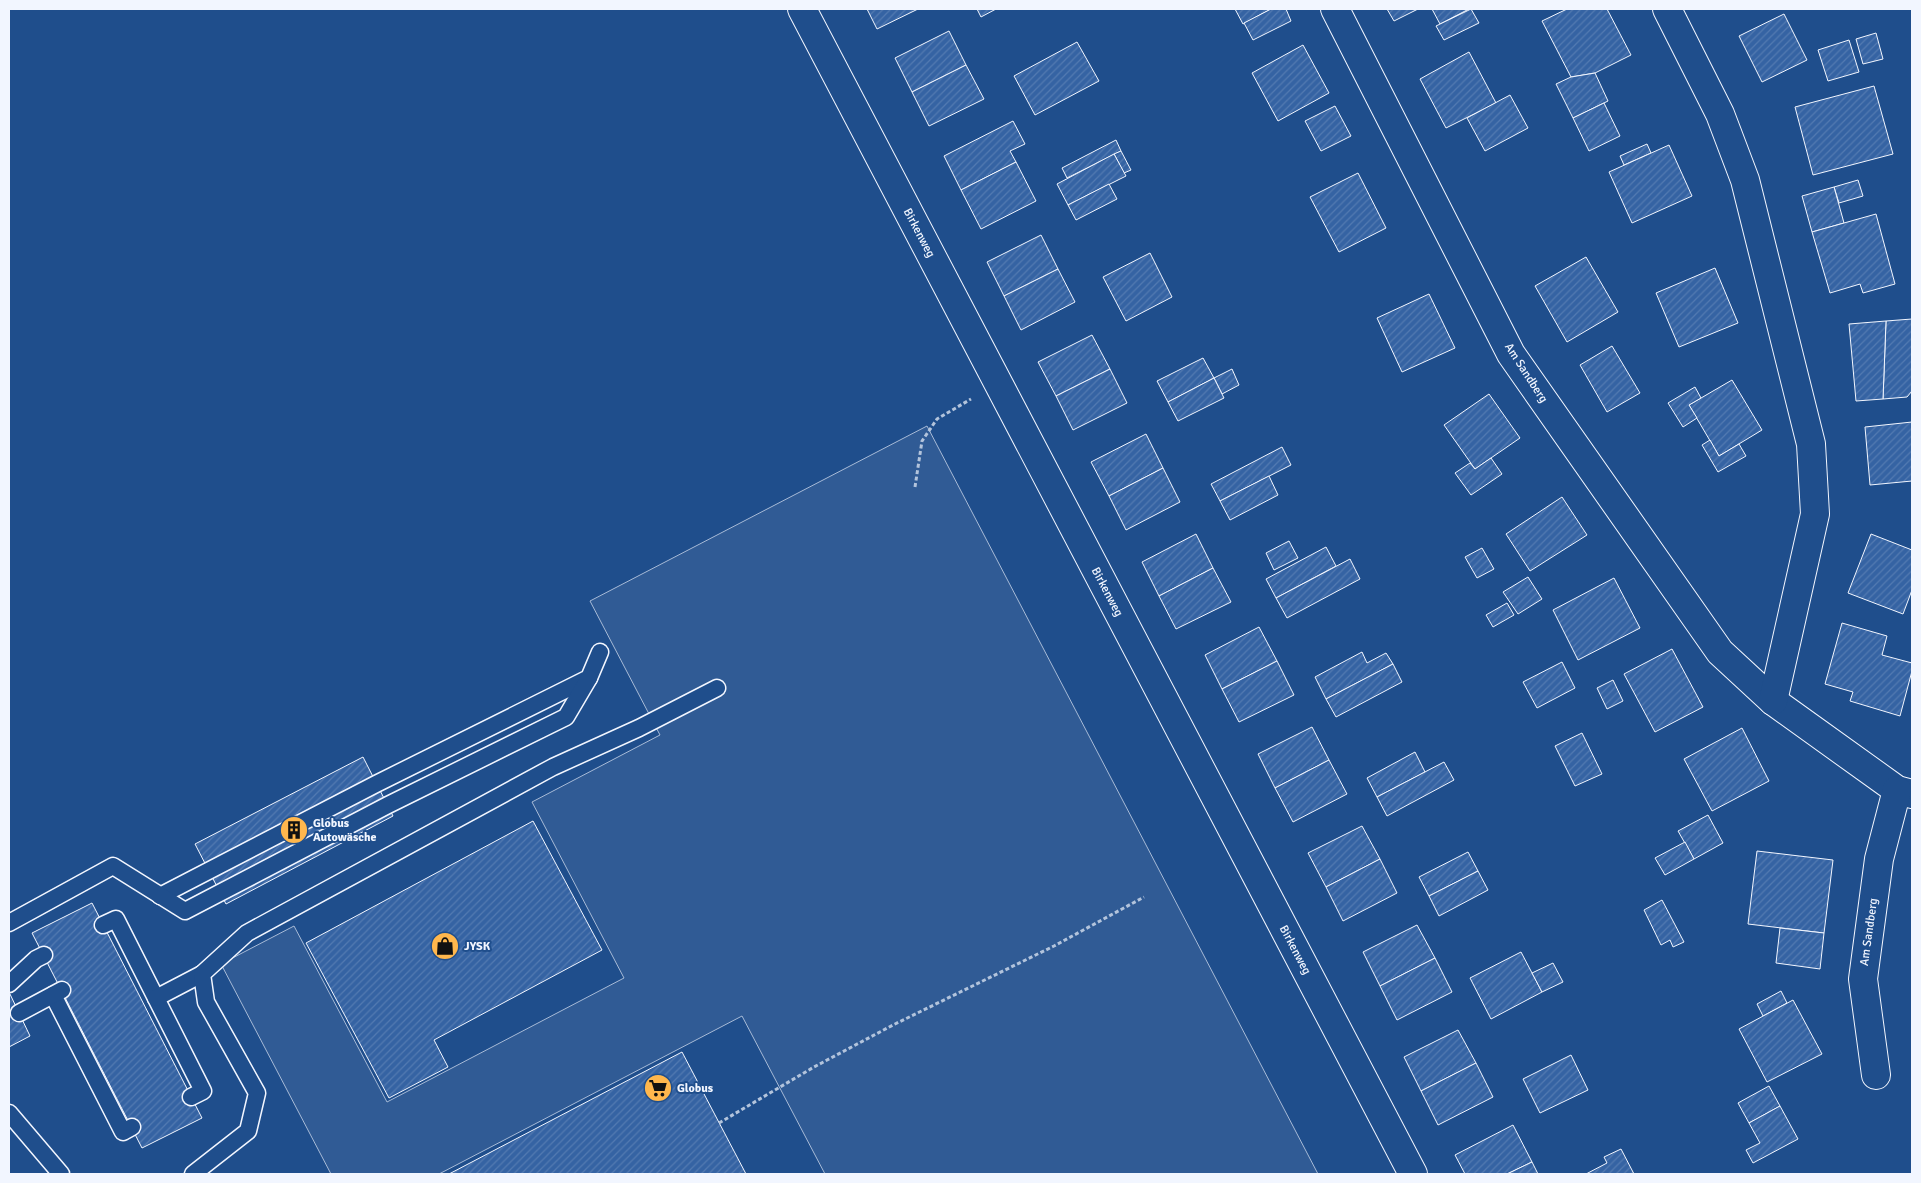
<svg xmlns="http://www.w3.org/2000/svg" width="1921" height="1183" font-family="Signika,sans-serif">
	<defs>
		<pattern id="building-hatch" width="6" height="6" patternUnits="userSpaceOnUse" patternTransform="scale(1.25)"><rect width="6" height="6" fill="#3563a3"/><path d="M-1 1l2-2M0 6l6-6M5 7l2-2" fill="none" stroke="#537ab1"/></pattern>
	</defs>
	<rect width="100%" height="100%" fill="#1f4e8c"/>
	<!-- parking -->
	<polygon fill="#305b95" stroke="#a8bbd7" points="927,426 1318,1174 825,1174 742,1016 439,1174 331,1174 221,964 294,926 387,1102 624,978 532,802 660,735 590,601"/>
	<!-- building -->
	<g fill="url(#building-hatch)" stroke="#f2f6ff">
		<polygon points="867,9 918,9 877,29"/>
		<polygon points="977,9 996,9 981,17"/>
		<polygon points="1235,9 1271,9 1243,24"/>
		<polygon points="1271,9 1286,9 1291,21 1253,40 1244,23"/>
		<polygon points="1387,9 1418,9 1394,21"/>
		<polygon points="1432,9 1466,9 1467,10 1440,24"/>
		<polygon points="1471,9 1479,23 1444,40 1436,26"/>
		<polygon points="1567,9 1607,9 1631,55 1595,73 1571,77 1542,21"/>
		<polygon points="1784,14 1807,60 1762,82 1739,36"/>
		<polygon points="949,31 966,65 912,92 895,58"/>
		<polygon points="1876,33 1883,59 1863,64 1856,39"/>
		<polygon points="1849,40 1859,72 1828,81 1818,50"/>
		<polygon points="1077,42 1099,81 1035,115 1014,76"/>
		<polygon points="1303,45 1329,93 1278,121 1252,73"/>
		<polygon points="1469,52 1496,103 1446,128 1420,79"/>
		<polygon points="966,65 984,99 929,126 912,92"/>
		<polygon points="1595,73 1608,101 1573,118 1556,84 1571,77"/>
		<polygon points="1874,86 1893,154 1813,175 1795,107"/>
		<polygon points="1510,95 1528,128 1485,151 1467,118"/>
		<polygon points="1604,103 1620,136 1589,151 1573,118"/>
		<polygon points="1335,106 1351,136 1321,151 1305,121"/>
		<polygon points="1013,121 1025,144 1010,151 1016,162 961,190 944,156"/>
		<polygon points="1116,140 1121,151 1067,178 1062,168"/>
		<polygon points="1647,144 1651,153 1624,165 1620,156"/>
		<polygon points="1669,145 1692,196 1632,223 1609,172"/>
		<polygon points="1121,151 1131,170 1124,173 1114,154"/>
		<polygon points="1114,154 1126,176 1068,205 1057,184"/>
		<polygon points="1016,162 1036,201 981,229 961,190"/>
		<polygon points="1358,173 1386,228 1339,252 1310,197"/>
		<polygon points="1858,180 1863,196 1839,203 1834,187"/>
		<polygon points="1109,184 1117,199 1076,220 1068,205"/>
		<polygon points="1834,187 1844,223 1812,232 1802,196"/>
		<polygon points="1876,214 1895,284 1863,293 1860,284 1830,293 1812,232"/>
		<polygon points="1041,235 1058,269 1004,296 987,262"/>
		<polygon points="1150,253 1172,297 1126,321 1103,277"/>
		<polygon points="1586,257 1618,312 1567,342 1535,286"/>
		<polygon points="1715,268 1738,323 1679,347 1656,293"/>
		<polygon points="1058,269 1075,302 1021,330 1004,296"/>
		<polygon points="1429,294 1455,348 1402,372 1377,318"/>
		<polygon points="1912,319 1912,391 1907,397 1883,399 1886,321"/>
		<polygon points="1886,321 1883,399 1856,401 1849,324"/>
		<polygon points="1092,335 1110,369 1056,396 1038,362"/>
		<polygon points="1612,346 1640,393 1607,412 1580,365"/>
		<polygon points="1203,358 1214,378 1168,402 1157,381"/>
		<polygon points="1110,369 1127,403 1073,430 1056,396"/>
		<polygon points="1232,369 1239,385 1222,394 1214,378"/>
		<polygon points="1214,378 1224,398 1178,421 1168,402"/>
		<polygon points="1732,380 1762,430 1719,456 1689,405"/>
		<polygon points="1695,387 1701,398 1689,405 1697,418 1683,427 1668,403"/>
		<polygon points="1489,394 1520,438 1475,469 1444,425"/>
		<polygon points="1912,422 1912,481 1870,485 1865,427"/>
		<polygon points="1146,434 1163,468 1109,496 1091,462"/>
		<polygon points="1710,440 1719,456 1739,444 1746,456 1718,472 1702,445"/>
		<polygon points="1282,447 1291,465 1220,501 1211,484"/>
		<polygon points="1491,458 1502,474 1471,495 1455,473 1470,463 1475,469"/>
		<polygon points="1163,468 1180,502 1126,530 1109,496"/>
		<polygon points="1269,476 1278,495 1230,520 1220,501"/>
		<polygon points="1562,497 1587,535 1530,571 1506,534"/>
		<polygon points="1196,534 1213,568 1159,596 1142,562"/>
		<polygon points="1871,534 1912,550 1912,590 1903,614 1848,593"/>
		<polygon points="1289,541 1298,558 1274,570 1266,553"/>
		<polygon points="1326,547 1336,566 1276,598 1266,579"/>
		<polygon points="1482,548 1494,569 1477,578 1465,557"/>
		<polygon points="1350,559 1360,579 1287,618 1276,598"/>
		<polygon points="1213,568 1231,602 1176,629 1159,596"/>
		<polygon points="1528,577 1542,599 1518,614 1503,592"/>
		<polygon points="1614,578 1640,628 1578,660 1553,610"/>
		<polygon points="1507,603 1514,615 1493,627 1486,615"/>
		<polygon points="1842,623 1887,636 1882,655 1912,663 1912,671 1900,716 1850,701 1853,692 1825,684"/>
		<polygon points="1259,627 1277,661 1222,689 1205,655"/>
		<polygon points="1672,649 1703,707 1655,732 1624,674"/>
		<polygon points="1362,652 1367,663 1386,653 1393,664 1326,699 1315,677"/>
		<polygon points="1277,661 1294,695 1239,722 1222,689"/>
		<polygon points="1562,662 1575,688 1537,708 1523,682"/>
		<polygon points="1393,664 1402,682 1336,717 1326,699"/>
		<polygon points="1613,680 1623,701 1607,709 1597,688"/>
		<polygon points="1312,727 1329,760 1275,788 1258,754"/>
		<polygon points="1742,728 1769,781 1712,811 1684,759"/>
		<polygon points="1582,733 1602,774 1575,786 1555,746"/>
		<polygon points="1415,752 1425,772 1377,797 1367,778"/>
		<polygon points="363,757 393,816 226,904 195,844"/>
		<polygon points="1329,760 1347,794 1293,822 1275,788"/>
		<polygon points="1444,762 1454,780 1387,816 1377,797"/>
		<polygon points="1708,815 1723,843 1694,859 1678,831"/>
		<polygon points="533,821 602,950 434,1040 448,1067 389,1098 306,943"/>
		<polygon points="1362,826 1380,859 1326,887 1308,853"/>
		<polygon points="1685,842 1694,859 1665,875 1655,858"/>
		<polygon points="1757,851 1833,860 1824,933 1748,924"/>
		<polygon points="1468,852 1478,871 1429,896 1419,877"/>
		<polygon points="1380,859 1397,893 1343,921 1326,887"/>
		<polygon points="1478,871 1488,890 1439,916 1429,896"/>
		<polygon points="1662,900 1684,942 1673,947 1670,940 1661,945 1644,910"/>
		<polygon points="92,903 202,1118 142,1148 32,933"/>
		<polygon points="1417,925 1435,958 1380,986 1363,952"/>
		<polygon points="1780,928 1824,933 1820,969 1776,963"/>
		<polygon points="1521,952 1542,992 1491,1019 1470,978"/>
		<polygon points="1435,958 1452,992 1397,1020 1380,986"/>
		<polygon points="1553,963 1563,982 1542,992 1532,973"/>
		<polygon points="1781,991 1787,1003 1763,1016 1757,1004"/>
		<polygon points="9,992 30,1036 9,1047"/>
		<polygon points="1793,1000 1822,1054 1767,1082 1739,1029"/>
		<polygon points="1458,1030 1476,1063 1421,1091 1404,1057"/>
		<polygon points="682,1052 746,1174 449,1174"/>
		<polygon points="1571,1055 1588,1090 1540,1113 1523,1079"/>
		<polygon points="1476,1063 1493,1097 1438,1125 1421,1091"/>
		<polygon points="1769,1086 1780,1106 1749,1123 1738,1103"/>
		<polygon points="1780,1106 1798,1139 1753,1163 1746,1150 1760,1143 1749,1123"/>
		<polygon points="1513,1125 1532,1162 1507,1174 1465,1174 1455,1155"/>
		<polygon points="1621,1149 1634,1174 1586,1174 1607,1163 1604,1157"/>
		<polygon points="1532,1162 1538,1174 1507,1174"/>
	</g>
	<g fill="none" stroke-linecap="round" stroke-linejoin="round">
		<defs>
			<g id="lane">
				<polyline points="160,896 376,784 589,678 600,652"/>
				<polyline points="9,923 113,866 185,911 388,805 566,717 589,678"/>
				<polyline points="103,925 116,919 203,1091 191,1097"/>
				<polyline points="9,984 36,959 44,955"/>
				<polyline points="53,995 123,1132 132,1127"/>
				<polyline points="156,998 202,974"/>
				<polyline points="19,1013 62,990"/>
				<polyline points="9,1113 61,1174"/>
				<polyline points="193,1174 248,1131 257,1093 206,1002 202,974 247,933 553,767 639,728 717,688"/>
			</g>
			<g id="street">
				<polyline points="802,9 1413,1174"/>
				<polyline points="1335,9 1511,354 1720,652 1773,701 1897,790 1912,794"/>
				<polyline points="1667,9 1720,114 1745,180 1811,444 1815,514 1773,701"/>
				<polyline points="1876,1075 1863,979 1879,859 1897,790"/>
			</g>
		</defs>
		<!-- lane casing -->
		<use href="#lane" stroke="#f2f6ff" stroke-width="19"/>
		<!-- street casing -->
		<use href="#street" stroke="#f2f6ff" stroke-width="30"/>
		<!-- path -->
		<g stroke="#b3c4dc" stroke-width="3" stroke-dasharray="4 2.5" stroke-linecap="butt">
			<polyline points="915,487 922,441 937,419 971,399"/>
			<polyline points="719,1123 814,1067 893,1025 1054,946 1144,897"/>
		</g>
		<!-- lane -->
		<use href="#lane" stroke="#1f4e8c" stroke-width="16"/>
		<!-- street -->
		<use href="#street" stroke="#1f4e8c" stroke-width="28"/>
	</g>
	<!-- icons -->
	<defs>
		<symbol id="building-disc" viewBox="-11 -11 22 22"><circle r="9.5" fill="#ffb74d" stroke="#1f4e8c"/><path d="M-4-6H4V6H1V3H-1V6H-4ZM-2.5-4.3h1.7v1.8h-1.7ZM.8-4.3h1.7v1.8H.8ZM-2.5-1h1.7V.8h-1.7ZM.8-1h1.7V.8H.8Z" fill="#111"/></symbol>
		<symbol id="shop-disc" viewBox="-11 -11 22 22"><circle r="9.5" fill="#ffb74d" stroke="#1f4e8c"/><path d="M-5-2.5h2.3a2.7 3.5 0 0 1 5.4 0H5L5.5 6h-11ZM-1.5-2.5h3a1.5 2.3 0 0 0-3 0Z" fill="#111"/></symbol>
		<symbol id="supermarket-disc" viewBox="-11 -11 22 22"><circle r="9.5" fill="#ffb74d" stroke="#1f4e8c"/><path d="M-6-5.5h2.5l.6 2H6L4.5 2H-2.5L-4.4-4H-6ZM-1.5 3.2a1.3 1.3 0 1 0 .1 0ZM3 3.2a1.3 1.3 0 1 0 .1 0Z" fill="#111"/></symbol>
	</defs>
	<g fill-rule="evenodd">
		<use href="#building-disc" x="278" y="814" width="32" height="32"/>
		<use href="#shop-disc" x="429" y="930" width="32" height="32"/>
		<use href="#supermarket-disc" x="642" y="1072" width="32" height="32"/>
	</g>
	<g text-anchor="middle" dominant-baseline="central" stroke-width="4" stroke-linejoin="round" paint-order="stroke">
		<!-- street labels -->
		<g font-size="12" fill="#f2f6ff" stroke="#1f4e8c">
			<text transform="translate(919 233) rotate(62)">Birkenweg</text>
			<text transform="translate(1526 373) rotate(57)">Am Sandberg</text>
			<text transform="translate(1107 592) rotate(62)">Birkenweg</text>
			<text transform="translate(1869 932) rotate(-82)">Am Sandberg</text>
			<text transform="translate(1295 950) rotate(62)">Birkenweg</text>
		</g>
		<!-- poi labels -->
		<g font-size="12" font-weight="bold" fill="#f2f6ff" stroke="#1f4e8c" text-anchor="start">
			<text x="313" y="823">Globus<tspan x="313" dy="14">Autowäsche</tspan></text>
			<text x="464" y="946">JYSK</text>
			<text x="677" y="1088">Globus</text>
		</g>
	</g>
	<!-- border -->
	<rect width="1921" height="1183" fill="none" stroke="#f2f6ff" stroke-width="20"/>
</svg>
